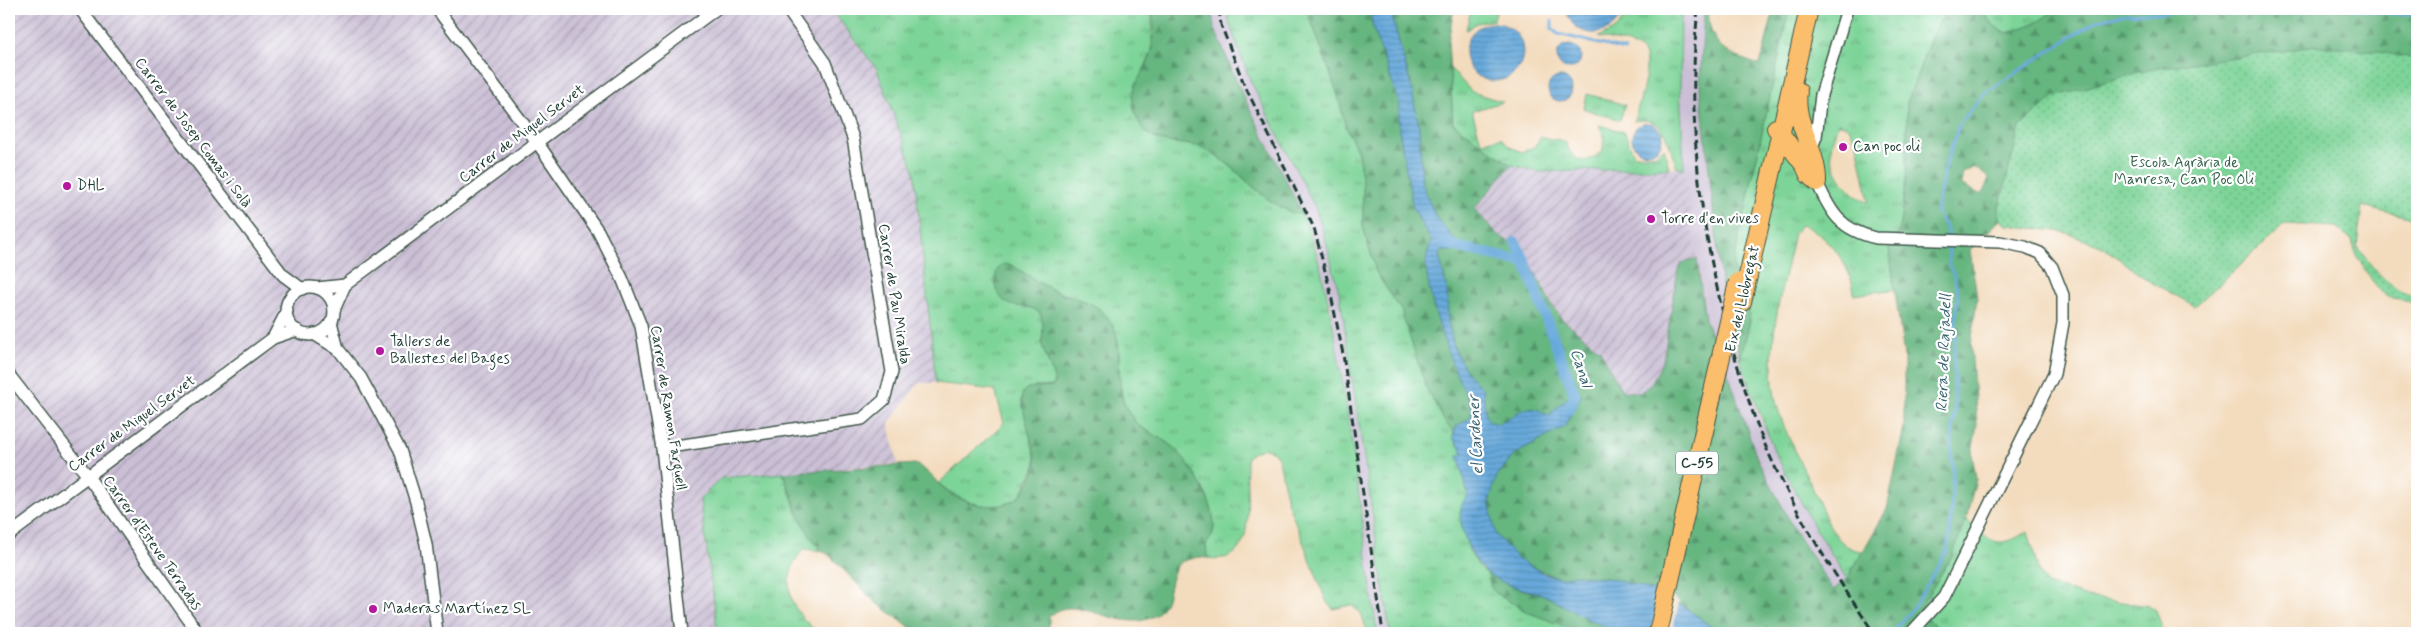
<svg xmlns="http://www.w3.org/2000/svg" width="2426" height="642" font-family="Mynerve,sans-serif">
	<defs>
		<pattern id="industrial-furrows" width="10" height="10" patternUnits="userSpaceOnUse" patternTransform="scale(1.25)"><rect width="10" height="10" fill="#cbbfd5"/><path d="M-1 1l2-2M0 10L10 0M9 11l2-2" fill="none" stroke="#a49cae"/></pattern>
		<pattern id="grass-tufts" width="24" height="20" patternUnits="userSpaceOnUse" patternTransform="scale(1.25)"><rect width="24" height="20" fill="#7dd498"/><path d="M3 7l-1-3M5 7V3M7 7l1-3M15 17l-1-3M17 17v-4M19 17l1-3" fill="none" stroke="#66ad7d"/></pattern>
		<pattern id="forest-firs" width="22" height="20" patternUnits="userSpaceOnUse" patternTransform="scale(1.25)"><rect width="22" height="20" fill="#66b680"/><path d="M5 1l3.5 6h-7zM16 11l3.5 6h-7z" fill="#53956a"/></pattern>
		<pattern id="garden-dots" width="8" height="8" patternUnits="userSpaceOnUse" patternTransform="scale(1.25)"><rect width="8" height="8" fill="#7dd498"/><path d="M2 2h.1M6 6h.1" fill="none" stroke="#66ad7d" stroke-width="1.8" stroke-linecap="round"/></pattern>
		<pattern id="water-rules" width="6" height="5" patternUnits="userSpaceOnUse" patternTransform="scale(1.25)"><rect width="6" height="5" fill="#67a9db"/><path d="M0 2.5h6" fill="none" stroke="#548bb2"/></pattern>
	</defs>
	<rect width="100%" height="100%" fill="#fff"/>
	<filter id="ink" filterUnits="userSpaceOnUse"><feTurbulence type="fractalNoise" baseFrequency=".02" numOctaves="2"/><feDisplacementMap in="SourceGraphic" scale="10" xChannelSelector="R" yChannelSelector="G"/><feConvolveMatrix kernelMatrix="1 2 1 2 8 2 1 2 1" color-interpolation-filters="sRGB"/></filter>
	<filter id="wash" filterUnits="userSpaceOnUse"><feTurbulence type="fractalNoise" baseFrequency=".0096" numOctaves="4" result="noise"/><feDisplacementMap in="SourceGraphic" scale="20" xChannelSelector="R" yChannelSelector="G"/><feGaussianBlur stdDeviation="1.12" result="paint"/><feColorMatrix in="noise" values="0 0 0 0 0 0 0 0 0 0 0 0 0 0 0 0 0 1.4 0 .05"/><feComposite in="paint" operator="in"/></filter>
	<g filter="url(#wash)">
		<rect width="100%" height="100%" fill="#f3dbbd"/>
		<!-- industrial -->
		<g fill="url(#industrial-furrows)">
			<polygon points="9,9 831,9 877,69 914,171 936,383 919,383 889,423 898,464 721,478 700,499 718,633 9,633"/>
			<polygon points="1511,165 1541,172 1684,168 1697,259 1682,263 1678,270 1663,361 1653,381 1644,391 1635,394 1622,391 1600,350 1562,319 1551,304 1524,251 1498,235 1474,209"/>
		</g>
		<!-- railway -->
		<g fill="#cbbfd5">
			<polygon points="1211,9 1227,9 1229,23 1316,209 1325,238 1340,296 1390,633 1377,633 1346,402 1329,301 1314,242 1303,215 1239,87 1214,27"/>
			<polygon points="1681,9 1704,9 1700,88 1721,281 1736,349 1761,420 1815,528 1847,579 1833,590 1797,535 1757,458 1730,379 1705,320 1684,168 1680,87"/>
		</g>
		<!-- grass -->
		<g fill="url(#grass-tufts)" stroke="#4e8866" fill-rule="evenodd">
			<path d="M831 9H1152V52L1137 84 1171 143C1178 144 1187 143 1194 145 1237 158 1259 208 1303 215 1322 262 1331 312 1339 362 1355 452 1364 543 1377 633H1368L1361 613 1351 605 1333 609 1327 603 1287 501 1279 459 1274 452 1265 448 1256 451 1248 456C1241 488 1266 567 1207 558L1206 543C1231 524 1191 464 1174 448 1162 437 1143 431 1133 420 1106 387 1133 343 1104 313 1091 299 1070 298 1053 290 1039 283 1025 273 1011 265L1000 296C1012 309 1028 302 1040 313L1043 324 1042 345 1055 381 1053 386 1034 387 1021 399 1036 461C1035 468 1032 473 1029 479 1024 488 1021 498 1011 503 989 513 954 499 939 483L1004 423 995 390 936 383 914 170 877 69Z"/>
			<polygon points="1227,9 1307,9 1337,92 1346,127 1358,152 1363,186 1363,227 1377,274 1401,310 1426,387 1445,422 1454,432 1453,437 1464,454 1459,457 1469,495 1460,511 1462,527 1470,553 1481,569 1488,574 1491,588 1497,594 1527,612 1582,633 1390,633 1340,296 1325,238 1316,209 1250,80 1229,23"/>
			<polygon points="1471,9 1497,9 1494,20 1477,23 1466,30"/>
			<path d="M1628 9H1681L1680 87 1684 168H1677C1668 144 1666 114 1634 121 1638 106 1655 59 1640 49 1630 42 1610 41 1598 37 1612 33 1624 24 1628 9Z"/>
			<path d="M1789 9H1947L1932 35 1907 103V171L1899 232 1889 248 1895 289 1854 295C1853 268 1827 232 1801 225L1794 233C1784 281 1766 343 1774 391 1779 425 1804 468 1818 500 1827 520 1837 550 1863 551L1847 579 1815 528 1775 453 1740 360 1750 320 1733 266ZM1838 123 1849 127 1857 144 1869 202C1851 199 1830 168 1831 151 1831 142 1836 132 1838 123Z"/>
			<path d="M1983 9H2058L2037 22 2008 33C1997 30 1986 20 1983 9Z"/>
			<path d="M1450 68 1472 92 1503 102 1472 111 1481 142 1501 138 1510 147 1522 152 1534 147 1541 137 1565 141C1574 165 1585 165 1603 151L1604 136 1599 125 1624 132 1634 155H1655L1664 148 1669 168 1541 172 1511 165 1453 123Z"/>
			<polygon points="1587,94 1625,105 1620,120 1584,109"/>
			<path d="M783 473 797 513 821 551 804 549C788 565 784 591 797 610 802 619 811 626 818 633H718L700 499 721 478Z"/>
			<path d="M1966 519C1990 542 1997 551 2028 531L2039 572 2047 584 2087 597 2149 606 2156 610 2164 633H1942L1918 611 1951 558Z"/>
		</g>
		<!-- forest -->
		<g fill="url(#forest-firs)" stroke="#427a5a" fill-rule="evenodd">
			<path d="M1152 9H1211L1214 27 1239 87 1303 215C1266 209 1244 172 1213 154 1206 150 1199 146 1192 145 1177 142 1160 144 1148 134 1140 127 1134 114 1133 104 1130 84 1148 68 1152 51 1155 38 1153 22 1152 9Z"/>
			<path d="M1307 9H1370L1373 28 1399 102V130L1413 208 1431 241 1426 263 1463 388C1469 397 1473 405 1472 416L1456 427 1454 432 1445 422 1426 387 1401 310 1377 274 1363 227V186L1358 152 1346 127 1337 92Z"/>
			<path d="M1390 9H1454L1448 42 1453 123 1511 165 1474 209 1498 235 1524 251 1551 304 1562 319 1600 350 1622 391 1640 393 1653 381 1663 361 1678 270 1681 263 1697 259 1705 320 1730 379 1757 458 1797 535 1833 590 1847 579 1887 509 1904 427V356L1889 248 1899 232 1907 171V103L1932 35 1947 9H1983C1986 20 1997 30 2008 33L2037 22 2058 9H2417V59L2379 52 2318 46 2150 69 2054 97 2020 127 1998 211 2000 220 1970 250 1977 298 1971 346 1977 425 1972 453 1976 479 1966 519 1951 558 1918 611 1942 633H1720L1655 591 1604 578 1576 575 1560 578 1526 565 1512 554 1496 535 1491 518 1490 492 1497 476 1514 455 1564 427 1582 395 1568 397 1548 416C1526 399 1520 414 1498 424L1491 422 1485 417 1483 389 1468 374 1455 351 1448 321 1447 290 1439 255 1441 251H1452L1457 245 1456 241 1436 218 1422 183 1419 127 1411 86ZM1974 167 1989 178 1982 195 1962 185V174Z"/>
			<path d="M1704 9H1709C1706 45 1730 56 1760 65L1774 9H1789L1733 266 1742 289 1750 320 1740 360 1721 281 1700 88Z"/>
			<path d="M1004 264 1011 265C1025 273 1039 283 1053 290 1070 298 1091 299 1104 313 1133 343 1106 387 1134 420 1143 432 1162 437 1174 448 1192 465 1230 523 1206 543L1207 558 1198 557 1180 562C1167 577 1172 598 1160 611 1136 636 1094 606 1067 608 1061 608 1054 613 1049 616V633H918L875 602 829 555C805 543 793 497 783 473L915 464C930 470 936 484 950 493 970 506 1007 514 1023 492 1028 484 1037 469 1036 460 1033 441 1021 411 1022 394L1027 388 1053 386 1055 381 1042 345 1043 324 1040 313C1030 304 1020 309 1009 304 995 298 989 271 1004 264Z"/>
			<polygon points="1488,574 1513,587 1546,596 1617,630 1641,633 1582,633 1527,612 1497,594 1491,588"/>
		</g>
		<!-- garden -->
		<path fill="url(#garden-dots)" stroke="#4e8866" d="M2318 46 2379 52 2417 59V219L2362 206 2357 246C2373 269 2389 289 2417 297V304C2408 301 2395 300 2387 295 2374 288 2354 255 2352 240L2336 227 2285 224 2195 306 2147 280 2103 247 2064 232 2007 225 2000 220 1998 212 2020 127 2054 97 2150 69Z"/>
		<!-- water -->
		<g fill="url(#water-rules)" stroke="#437388">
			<path d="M1370 9H1390L1411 86 1419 127 1422 183 1436 218 1456 241V249L1452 251H1441L1439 255 1447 290 1448 321 1455 351 1468 374 1483 389 1486 417 1491 422 1498 424C1520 414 1526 399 1548 416L1568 397 1582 394 1564 427 1514 455 1497 476 1489 501 1496 535 1518 559 1543 573 1560 578 1576 575 1613 579 1655 591 1683 606 1720 633C1686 633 1651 636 1618 630 1593 625 1568 607 1546 596 1535 591 1523 590 1513 586 1485 577 1472 561 1464 534 1459 518 1458 507 1468 495L1458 456 1464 453 1453 437 1456 427 1472 416C1473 401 1465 393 1459 380 1447 353 1427 294 1426 264 1426 257 1429 248 1431 241L1413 208 1399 130V102L1373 28Z"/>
			<path d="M1566 9H1624C1615 40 1573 42 1566 9Z"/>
			<circle cx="1494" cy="52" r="29"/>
			<circle cx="1569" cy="57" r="12"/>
			<circle cx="1560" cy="89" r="12"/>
			<circle cx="1647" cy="138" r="15"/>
		</g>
		<!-- pier -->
		<polygon fill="#f3dbbd" points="1661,591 1679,601 1672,633 1651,633"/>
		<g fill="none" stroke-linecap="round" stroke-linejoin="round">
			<!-- stream -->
			<g stroke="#67a9db" stroke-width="3">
				<polyline points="2353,9 2405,15 2417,13"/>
				<polyline points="1552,21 1552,29 1558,34 1625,50"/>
				<polyline points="1891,633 1914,607 1947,551 1950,531 1953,471 1951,446 1955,410 1954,360 1958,288 1949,262 1948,232 1936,211 1947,161 1959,125 1985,93 2097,20 2126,14 2284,9"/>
			</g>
			<!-- canal -->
			<g stroke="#67a9db" stroke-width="11">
				<polyline points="1444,242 1458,247 1524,262"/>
				<polyline points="1515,242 1523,257 1575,395 1569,409"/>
			</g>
		</g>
	</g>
	<g filter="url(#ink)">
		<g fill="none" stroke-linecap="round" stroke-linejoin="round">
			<defs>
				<g id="minor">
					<polyline points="80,9 283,275 302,289"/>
					<polyline points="437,9 537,142 598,231 622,278 641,326 662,448 682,633"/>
					<polyline points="1811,149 1816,137 1821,95 1847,9"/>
					<path d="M1817 182C1831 214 1841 230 1876 238L2000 242 2025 247 2040 253 2052 267 2063 295V323L2054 374 1944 597 1911 633"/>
					<circle cx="310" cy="311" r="24"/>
					<polyline points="317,288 345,285 716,9"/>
					<polyline points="334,310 345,285"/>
					<polyline points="331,322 338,349"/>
					<polyline points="314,334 338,349 361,378 400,450 416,502 426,544 437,633"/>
					<polyline points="273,338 287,311"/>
					<polyline points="9,375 87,475 198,633"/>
					<polyline points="662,448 862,419 884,400 892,372 853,138 825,63 787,9"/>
					<polyline points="9,535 273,338 297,330"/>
				</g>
				<g id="highway">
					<path d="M1798 91C1793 122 1816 148 1817 179"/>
					<polyline points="1776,128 1805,166 1809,175 1817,182"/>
					<polyline points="1742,302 1809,9"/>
					<polyline points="1658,633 1712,396"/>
				</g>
			</defs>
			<!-- minor casing -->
			<use href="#minor" stroke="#3f5549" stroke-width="14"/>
			<!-- highway casing -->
			<use href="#highway" stroke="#3f5549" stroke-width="20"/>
			<!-- minor -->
			<use href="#minor" stroke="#fff" stroke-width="11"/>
			<!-- highway -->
			<use href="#highway" stroke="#fabe6d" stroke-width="18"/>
			<!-- rail -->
			<g stroke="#1f3d34" stroke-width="3" stroke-dasharray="8 4" stroke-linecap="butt">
				<polyline points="1219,9 1221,25 1244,84 1314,228 1330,290 1343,354 1383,633"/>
				<path d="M1698 9C1685 128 1703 250 1737 364 1748 399 1759 434 1775 467 1803 526 1838 580 1874 633"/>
			</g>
			<defs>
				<polyline id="highway-bridge" points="1712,396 1738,282"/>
			</defs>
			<!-- highway-bridge casing -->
			<use href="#highway-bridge" stroke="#3f5549" stroke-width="20" stroke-linecap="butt"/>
			<!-- highway-bridge -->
			<use href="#highway-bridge" stroke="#fabe6d" stroke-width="18"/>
		</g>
	</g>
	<!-- markers -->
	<g fill="#b5179e" stroke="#fff" stroke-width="2">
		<circle cx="1843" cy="147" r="5"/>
		<circle cx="67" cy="186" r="5"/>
		<circle cx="1651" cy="219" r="5"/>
		<circle cx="380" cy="351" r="5"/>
		<circle cx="373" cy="609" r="5"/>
	</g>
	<g text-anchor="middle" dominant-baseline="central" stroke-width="4.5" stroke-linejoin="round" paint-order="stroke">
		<!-- shield labels -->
		<rect fill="#fff" stroke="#627771" stroke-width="1" x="1676" y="451.5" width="42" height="23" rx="4"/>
		<g font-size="14" font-weight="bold" fill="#1f3d34">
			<text x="1697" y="463">C-55</text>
		</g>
		<!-- street labels -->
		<g font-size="15" fill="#1f3d34" stroke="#fff">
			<text transform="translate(193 133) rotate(53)">Carrer de Josep Comas i Solà</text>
			<text transform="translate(522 134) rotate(-37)">Carrer de Miguel Servet</text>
			<text transform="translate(894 294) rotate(81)">Carrer de Pau Miralda</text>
			<text transform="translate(1743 299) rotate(-77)">Eix del Llobregat</text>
			<text transform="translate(668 408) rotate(81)">Carrer de Ramon Farguell</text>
			<text transform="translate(132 424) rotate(-36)">Carrer de Miguel Servet</text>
			<text transform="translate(152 543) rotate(55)">Carrer d'Esteve Terradas</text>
		</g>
		<!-- poi labels -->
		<g font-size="15" fill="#1f3d34" stroke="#fff" text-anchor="start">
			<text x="1853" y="147">Can poc oli</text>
			<text x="77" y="186">DHL</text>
			<text x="1661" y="219">Torre d'en vives</text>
			<text x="390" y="342">Tallers de<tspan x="390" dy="17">Ballestes del Bages</tspan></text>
			<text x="383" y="609">Maderas Martínez SL</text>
		</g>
		<!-- park labels -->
		<g font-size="15" fill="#36634d" stroke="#fff">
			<text x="2184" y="163">Escola Agrària de<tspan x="2184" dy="17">Manresa, Can Poc Oli</tspan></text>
		</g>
		<!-- water labels -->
		<g font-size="16" font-style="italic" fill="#38636e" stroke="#fff">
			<text transform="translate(1944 353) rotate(-88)">Riera de Rajadell</text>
			<text transform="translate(1581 368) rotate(72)">Canal</text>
			<text transform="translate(1476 435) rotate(-93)">el Cardener</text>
		</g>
	</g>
	<!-- margin -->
	<rect width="2426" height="642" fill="none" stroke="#fff" stroke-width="30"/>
</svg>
